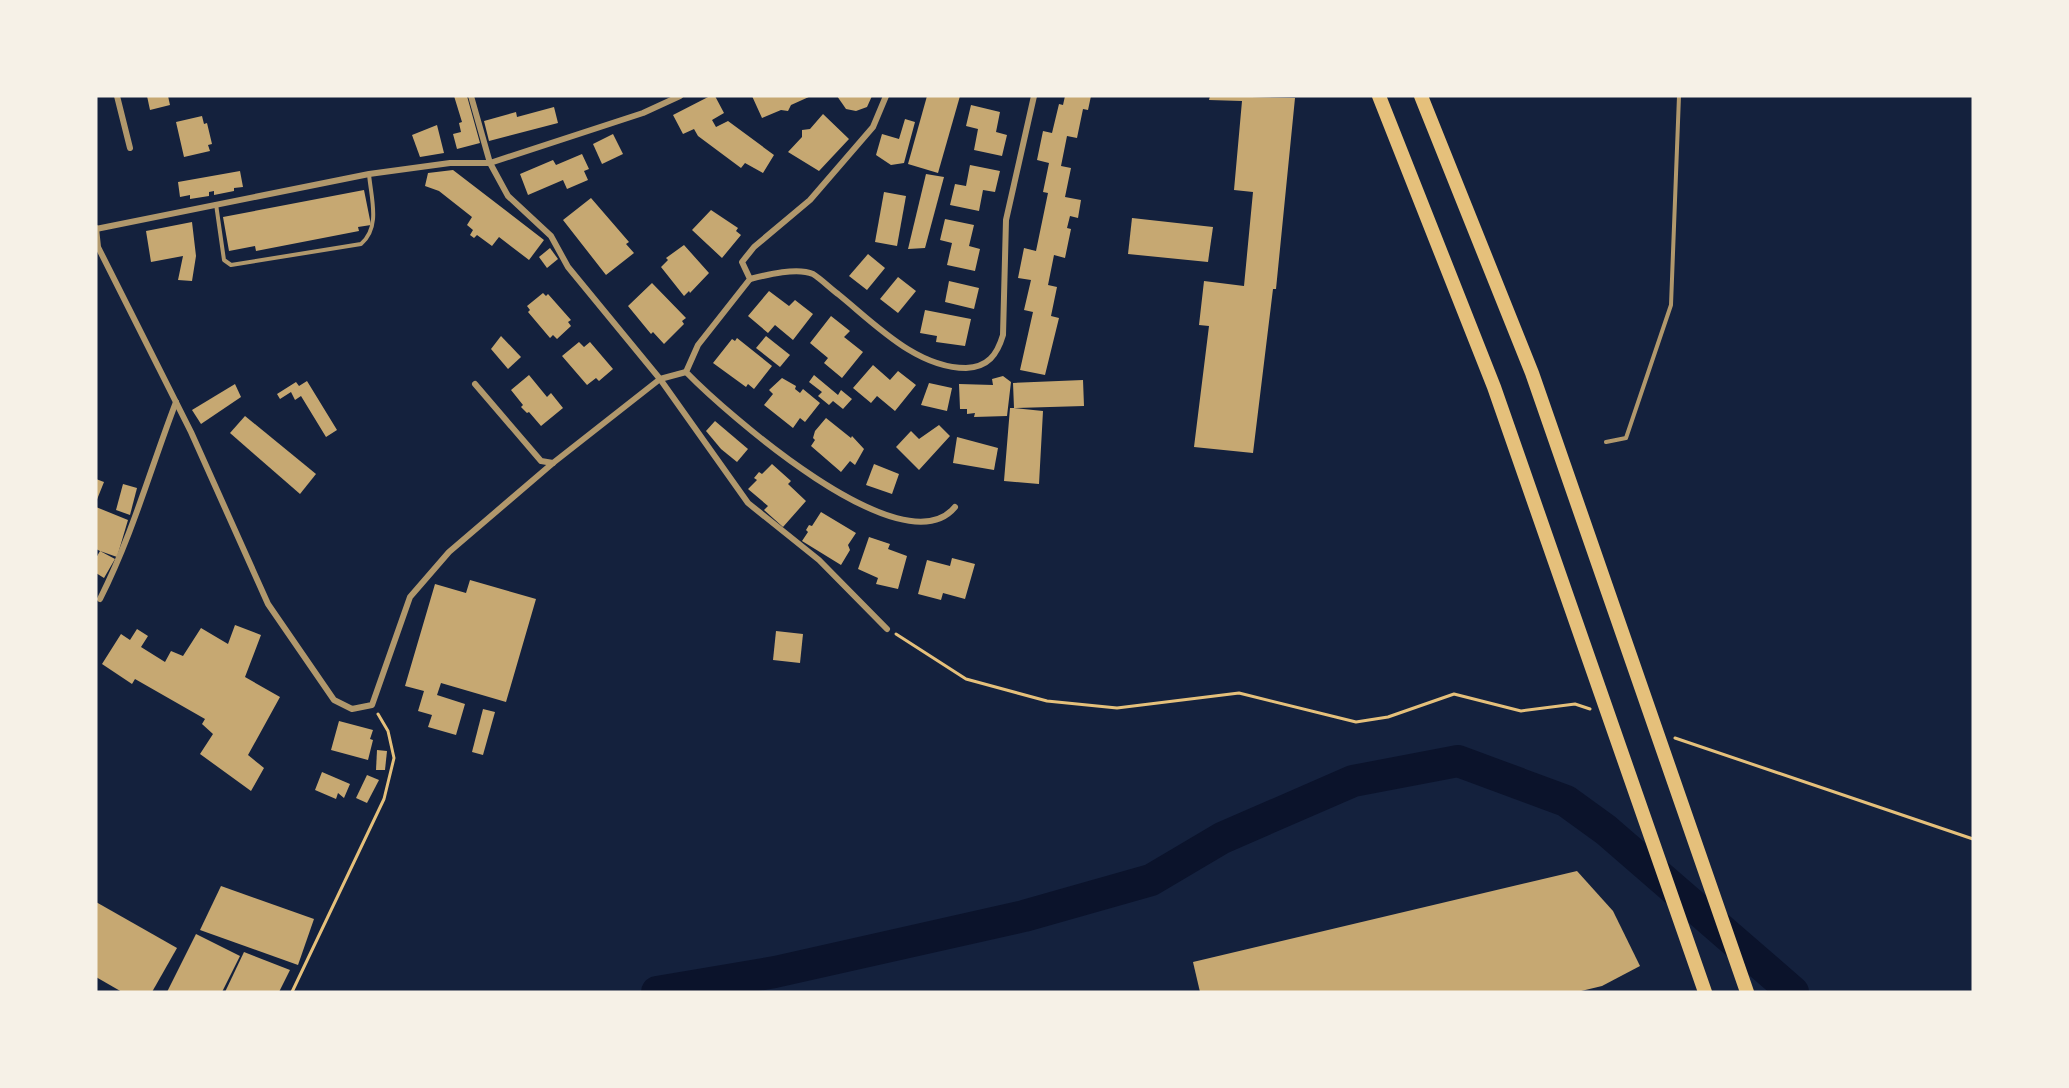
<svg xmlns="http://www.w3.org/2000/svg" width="2069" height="1088" font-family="'Sofia Sans Condensed',sans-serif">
	<rect width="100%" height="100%" fill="#14213d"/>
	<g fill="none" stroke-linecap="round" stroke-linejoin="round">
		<!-- river -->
		<polyline stroke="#0b132b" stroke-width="32" points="657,992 775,972 1024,916 1151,880 1222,838 1353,781 1458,761 1566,801 1606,830 1793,992"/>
	</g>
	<!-- building -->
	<g fill="#c6a872">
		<polygon points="147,96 168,96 170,105 150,110"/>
		<polygon points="454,96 467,96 480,143 457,149 453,134 461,132 459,123 462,122"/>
		<polygon points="710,96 715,96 724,113 712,120 716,127 728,121 774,155 763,173 745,163 741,168 698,136 694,129 683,134 673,115"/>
		<polygon points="752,96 811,96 791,105 788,111 781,110 762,118"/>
		<polygon points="837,96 872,96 867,107 856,111 846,109"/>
		<polygon points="927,96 960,96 938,173 908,164"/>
		<polygon points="1065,96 1091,96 1088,110 1083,109 1077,138 1067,136 1061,166 1071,168 1065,197 1081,200 1078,218 1070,216 1067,228 1071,229 1065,258 1054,255 1048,285 1057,287 1051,316 1059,318 1045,375 1020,370 1033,312 1024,310 1031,280 1018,278 1024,248 1036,251 1048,193 1043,192 1049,163 1037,160 1043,131 1052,133 1059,104 1063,105"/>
		<polygon points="1210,96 1295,98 1276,289 1273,289 1253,453 1194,447 1209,326 1199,325 1204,281 1244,286 1253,192 1234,190 1242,101 1209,100"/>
		<polygon points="971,105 1000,112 996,132 1007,135 1002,156 974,150 978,129 966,126"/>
		<polygon points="554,107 558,123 489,141 484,121 516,112 517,117"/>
		<polygon points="823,114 849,139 819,171 788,152 802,137 802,130 810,129"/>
		<polygon points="202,116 204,124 207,123 212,144 208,145 210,151 184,157 176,122"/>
		<polygon points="905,119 915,122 904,163 891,165 876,155 882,134 899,139"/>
		<polygon points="437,125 444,153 420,157 412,135"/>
		<polygon points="613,134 623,154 602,164 593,144"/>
		<polygon points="582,154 589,169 584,171 588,180 567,189 563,180 528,195 520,174 553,160 556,165"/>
		<polygon points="970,165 1000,171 995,192 983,190 979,211 950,205 955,184 966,186"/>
		<polygon points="453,170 544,240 529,260 499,237 492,246 477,235 474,238 470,235 473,230 467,225 472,217 439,191 425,186 428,173"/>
		<polygon points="240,171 243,187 234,188 234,191 214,195 214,191 209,192 209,196 190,199 190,195 180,197 178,182"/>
		<polygon points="926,174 944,177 925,248 908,249"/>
		<polygon points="364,190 371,225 358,227 359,231 256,251 255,246 229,251 223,217"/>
		<polygon points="884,192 906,196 897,246 875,242"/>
		<polygon points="591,198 629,242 626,244 634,253 606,275 563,220"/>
		<polygon points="711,210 738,228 736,231 741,235 722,258 692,230"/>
		<polygon points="1132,218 1213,227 1208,262 1128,254"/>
		<polygon points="945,219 974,225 969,246 980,249 975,271 947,265 952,243 940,240"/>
		<polygon points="192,222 196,256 192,281 178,280 183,256 151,262 146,231"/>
		<polygon points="684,245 709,273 690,293 689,291 684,296 661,267 668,260 666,258"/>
		<polygon points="550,248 558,259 547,268 539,257"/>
		<polygon points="868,254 885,268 867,290 849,276"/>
		<polygon points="898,277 916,291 898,313 880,299"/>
		<polygon points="949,281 979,288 974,309 945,302"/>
		<polygon points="652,283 686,318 682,321 684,324 664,344 653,332 651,334 628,306"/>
		<polygon points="769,291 789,306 795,300 813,314 793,340 775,325 768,333 748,316"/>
		<polygon points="543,293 546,296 548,294 571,320 568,322 571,326 557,339 553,335 550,338 528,312 530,310 527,306"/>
		<polygon points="925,310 971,319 965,346 936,342 937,336 920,333"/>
		<polygon points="831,316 850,331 844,337 863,352 842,378 824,363 828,358 810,343"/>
		<polygon points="501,336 521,357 508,369 491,349"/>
		<polygon points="766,336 790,355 780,367 756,348"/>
		<polygon points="737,338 772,366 754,389 748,384 746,387 713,363 732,339 735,341"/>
		<polygon points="579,342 584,347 590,342 613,369 599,381 596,378 587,385 562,356"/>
		<polygon points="873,365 890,380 898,371 916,385 895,411 877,396 871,403 853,388"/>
		<polygon points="529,375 547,397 551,393 563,408 541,426 529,412 527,413 521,407 523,405 511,390"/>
		<polygon points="814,375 838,395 841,390 852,399 843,409 833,401 829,405 818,396 822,392 809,382"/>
		<polygon points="1003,376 1011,382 1007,416 974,417 975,413 967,414 967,409 960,409 959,384 993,385 992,379"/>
		<polygon points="782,378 796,386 795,389 800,393 803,389 820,403 805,422 800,418 793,428 764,405 773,394 769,390"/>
		<polygon points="1083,380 1084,406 1014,408 1043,411 1039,484 1004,481 1010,408 1014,408 1013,383"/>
		<polygon points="307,381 337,430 326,437 301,396 295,400 291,392 280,399 277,394 296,382 299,386"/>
		<polygon points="929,383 952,388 947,411 921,405"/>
		<polygon points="235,384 241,397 201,424 192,410"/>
		<polygon points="245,416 316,474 300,494 230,433"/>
		<polygon points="826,418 851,438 852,436 864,449 855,465 850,461 841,472 811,446 815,440 813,438 815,431"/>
		<polygon points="715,421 748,449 737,462 721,449 706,431"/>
		<polygon points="939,425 950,436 919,470 896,447 911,431 919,439"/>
		<polygon points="957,437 998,448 994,470 953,463"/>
		<polygon points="772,464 791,481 788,484 806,501 783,527 764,510 768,506 748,489 757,480 754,478 759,472 762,474"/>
		<polygon points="874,464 899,474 892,494 866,485"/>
		<polygon points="96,479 104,482 96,502"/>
		<polygon points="123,484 137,488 130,515 116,510"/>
		<polygon points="96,507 128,520 117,557 100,551 115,559 104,578 96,573 96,558 100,551 96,549"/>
		<polygon points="821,512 856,533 848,545 850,550 841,565 802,541 808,532 806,530 809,525 812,526"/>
		<polygon points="869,537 890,544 888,549 907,556 898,589 876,584 878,578 858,569"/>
		<polygon points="952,558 975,564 965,599 943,593 941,600 918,594 927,560 950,566"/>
		<polygon points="470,580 536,599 506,702 441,683 437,695 465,704 456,735 428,727 432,715 418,711 424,691 405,686 435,584 466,593"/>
		<polygon points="235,625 261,635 245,677 280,697 248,755 264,768 251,791 200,754 213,734 202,724 205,719 135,679 132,684 102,664 121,634 130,640 137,629 148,636 141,647 165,662 171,651 183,656 201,628 228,644"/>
		<polygon points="776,631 803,634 800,663 773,660"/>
		<polygon points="483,709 495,712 483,755 472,752"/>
		<polygon points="339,721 373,730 370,739 373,740 368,760 331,750"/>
		<polygon points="377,750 387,751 385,770 376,770"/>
		<polygon points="322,772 350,784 344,798 338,793 336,799 315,790"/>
		<polygon points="367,775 379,780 367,803 356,798"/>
		<polygon points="1577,871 1613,911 1640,966 1602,986 1577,992 1200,992 1193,962"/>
		<polygon points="221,886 314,919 298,965 200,930"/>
		<polygon points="96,902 177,948 152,992 122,992 96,977"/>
		<polygon points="196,934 240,956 222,992 167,992"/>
		<polygon points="244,952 290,970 279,992 225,992"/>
	</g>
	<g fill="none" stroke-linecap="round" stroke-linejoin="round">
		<!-- path -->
		<g stroke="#e5c07b" stroke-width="3">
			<polyline points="896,634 966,679 1047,701 1117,708 1239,693 1356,722 1388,717 1454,694 1521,711 1575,704 1590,709"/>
			<polyline points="1675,738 1973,839"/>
			<polyline points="292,992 384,799 394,758 388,731 378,714"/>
		</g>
		<!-- service -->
		<g stroke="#b1986c" stroke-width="4">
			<path d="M216 204 224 260 231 265 361 244C381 227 371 198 369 174"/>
			<polyline points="1606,442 1626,438 1671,305 1679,96"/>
		</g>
		<!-- minor -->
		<g stroke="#b1986c" stroke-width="6">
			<polyline points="117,96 130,148"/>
			<polyline points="471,96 490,163 508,196 551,236 568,267 660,379 686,372"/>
			<path d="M886 96 873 127 810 200 754 247 742 262 750 279 698 345 686 372C725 412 903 570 955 507"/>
			<polyline points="96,228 98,247 191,432 268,604 334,700 352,709 372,705 410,597 449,552 553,463 660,379 748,503 819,560 887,629"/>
			<polyline points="96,229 369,174 450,163 490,163 643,113 680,96"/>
			<path d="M750 279C766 275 797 267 813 274 821 279 830 288 838 294 874 323 916 368 966 368 988 367 997 355 1003 335L1006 220 1034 96"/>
			<polyline points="475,384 541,461 553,463"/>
			<path d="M100 599C133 533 150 470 176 402"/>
		</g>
		<!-- motorway -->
		<g stroke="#e5c07b" stroke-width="14">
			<polyline points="1379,96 1494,387 1705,992"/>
			<polyline points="1421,96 1532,373 1747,992"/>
		</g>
	</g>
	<!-- border -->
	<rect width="2069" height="1088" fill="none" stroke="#f6f1e7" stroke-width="195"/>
</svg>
